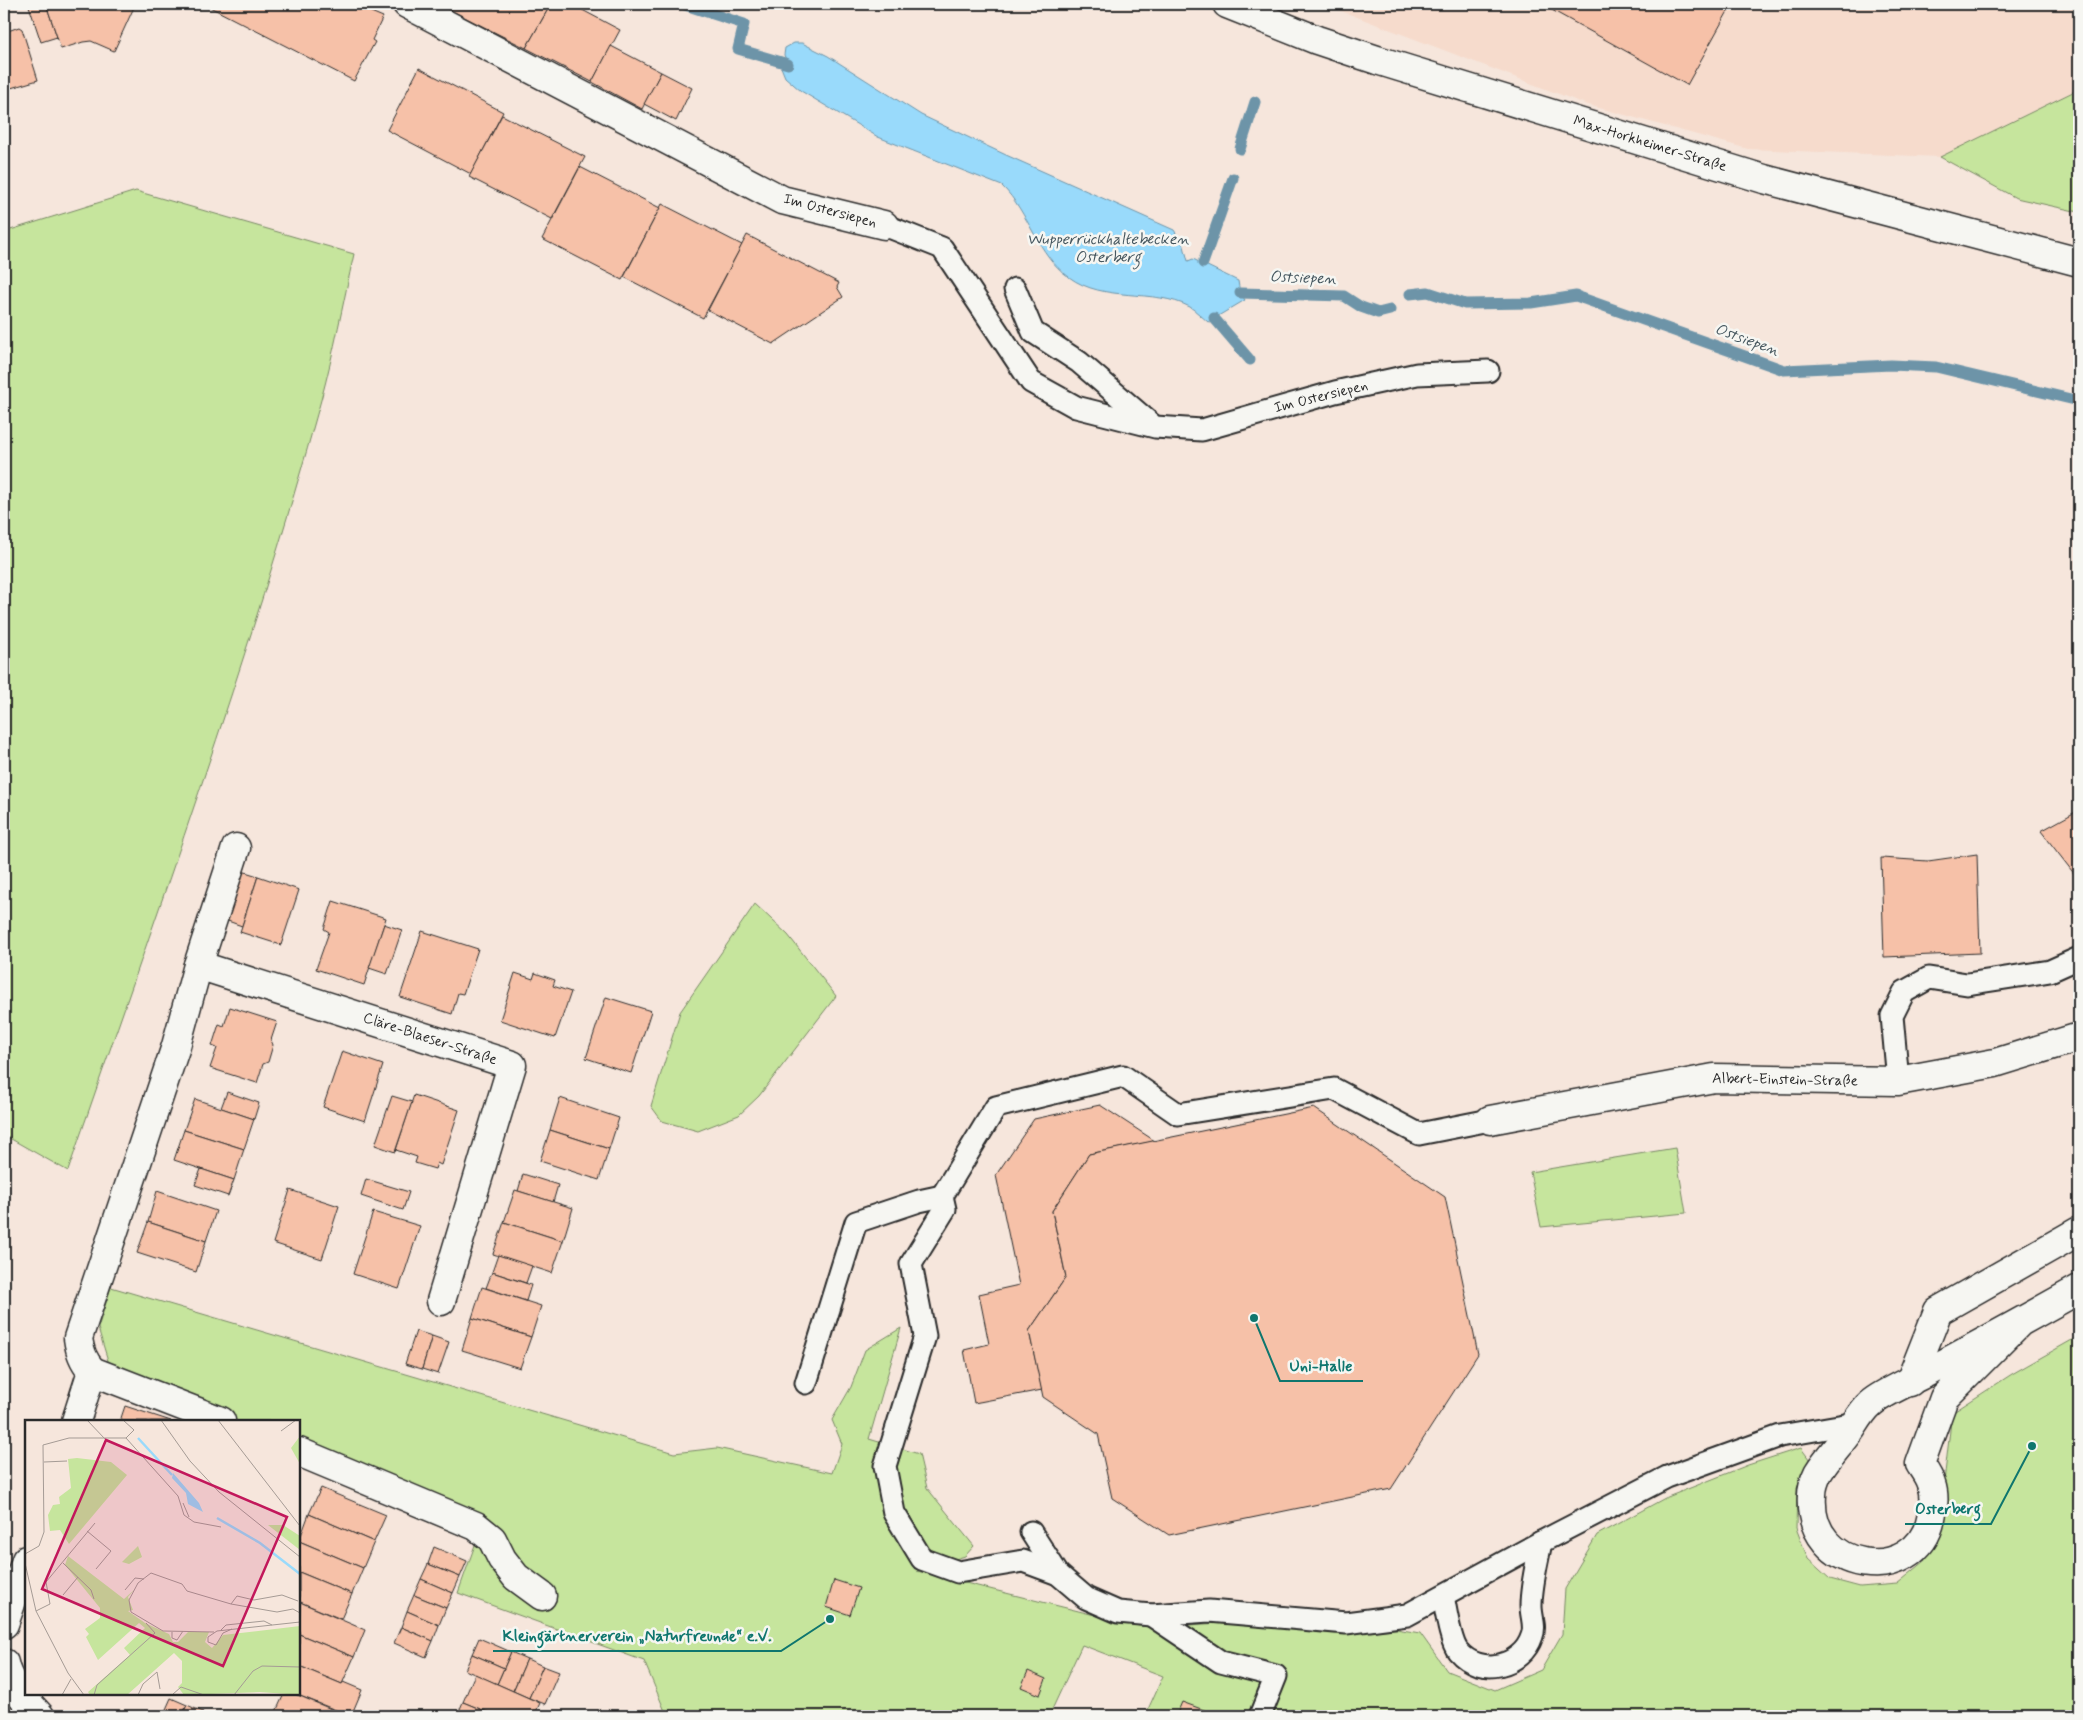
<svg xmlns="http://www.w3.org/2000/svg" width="2083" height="1720" font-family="Mynerve,sans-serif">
	<rect width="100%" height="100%" fill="#f6e6dc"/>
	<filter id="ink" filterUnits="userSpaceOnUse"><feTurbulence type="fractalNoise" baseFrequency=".02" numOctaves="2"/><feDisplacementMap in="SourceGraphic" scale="10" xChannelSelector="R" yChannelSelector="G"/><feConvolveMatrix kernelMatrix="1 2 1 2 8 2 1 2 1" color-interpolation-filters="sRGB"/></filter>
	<g filter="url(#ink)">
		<!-- built -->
		<polygon fill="#f6dbcc" points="1323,4 2079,4 2079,89 1940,157 1748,149 1585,104"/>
		<!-- green -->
		<g fill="#c6e59d" stroke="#788864">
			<polygon points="2079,89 2079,212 2016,198 1940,157"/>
			<path d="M136 191 354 254C343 303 334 352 321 400 249 661 156 915 68 1171L4 1135V232Z"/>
			<polygon points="755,904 788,935 836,996 759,1096 739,1115 698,1131 662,1121 651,1106 680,1012"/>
			<polygon points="1675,1148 1686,1213 1541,1227 1530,1172"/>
			<polygon points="111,1287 674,1453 717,1448 832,1473 842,1444 832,1420 851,1387 865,1350 901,1328 869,1439 919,1454 927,1488 974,1546 965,1556 917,1571 1139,1626 1157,1627 1236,1622 1348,1633 1396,1629 1420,1633 1447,1671 1495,1690 1541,1670 1562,1634 1565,1589 1597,1535 1665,1498 1748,1465 1801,1448 1812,1463 1797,1488 1796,1528 1808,1559 1830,1579 1860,1587 1897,1584 1925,1561 1939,1525 1952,1413 2012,1374 2079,1336 2079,1716 1145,1716 1163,1676 1082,1645 1049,1716 667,1716 644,1661 458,1593 476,1542 299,1467 299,1421 191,1421 117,1390 98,1328"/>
		</g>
		<!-- water -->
		<path fill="#99dafb" stroke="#6d94a8" d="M794 43H802L828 56 921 115 1006 155 1174 230 1184 246 1188 261 1193 259 1238 281 1240 293 1245 300 1208 322C1202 317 1196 311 1190 307 1153 288 1104 303 1069 277 1037 255 1029 212 1002 186L878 137 801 91 785 77 781 67 788 64 784 55 785 48Z"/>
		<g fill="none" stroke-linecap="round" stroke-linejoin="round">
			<!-- stream -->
			<g stroke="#6d94a8" stroke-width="11">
				<polyline points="682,4 744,24 738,49 788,64"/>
				<polyline points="1240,149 1255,102"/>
				<polyline points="1203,263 1233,178"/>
				<polyline points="1240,293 1344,296 1361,307 1378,313 1390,310"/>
				<polyline points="1410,294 1428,292 1465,304 1531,303 1576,296 1784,370 1891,365 1936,367 2079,401"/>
				<polyline points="1214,318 1250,360"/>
			</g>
		</g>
		<!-- building -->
		<g fill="#f6c1a8" stroke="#2b2b2b">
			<polygon points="38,4 46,4 57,37 41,42 29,6"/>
			<polygon points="46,4 133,4 135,5 114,51 91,41 83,42 61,49"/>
			<polygon points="204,4 352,4 383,17 372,40 375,42 354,81"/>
			<polygon points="438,4 551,4 526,48"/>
			<polygon points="551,4 571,4 620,30 592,82 526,48"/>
			<polygon points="1541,4 1732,4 1687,85"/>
			<polygon points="19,27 22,29 38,80 4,90 4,35 8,34 8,31"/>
			<polygon points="611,46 661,72 642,109 592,82"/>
			<polygon points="419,68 503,112 471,174 387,130"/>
			<polygon points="661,72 692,88 676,121 644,104"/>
			<polygon points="502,115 585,157 552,219 469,177"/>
			<polygon points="580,167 660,208 622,280 542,239"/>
			<polygon points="662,204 742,245 703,318 624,277"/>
			<polygon points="747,235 839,283 837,287 843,297 773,344 708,310"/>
			<polygon points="2079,810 2079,880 2041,831"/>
			<polygon points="1977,854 1980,953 1884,957 1881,858 1928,861"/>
			<polygon points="242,871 258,876 242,926 225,920"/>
			<polygon points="258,876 299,890 281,945 240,932"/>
			<polygon points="333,901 386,918 364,985 316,969 329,932 324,929"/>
			<polygon points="384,924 402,930 387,974 369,968"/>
			<polygon points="422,931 478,949 463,994 458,993 452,1014 400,997"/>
			<polygon points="515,973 533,979 535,973 555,980 553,986 571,992 555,1038 500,1020"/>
			<polygon points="606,997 651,1011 631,1073 586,1058"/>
			<polygon points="230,1007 277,1022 271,1040 273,1045 268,1062 263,1064 257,1083 210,1068 217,1048 212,1046 219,1024 224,1026"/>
			<polygon points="342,1051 383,1065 365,1121 323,1107"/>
			<polygon points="227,1092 259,1103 254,1119 221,1108"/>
			<polygon points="414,1095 459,1110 441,1165 437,1163 435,1169 415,1163 417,1157 396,1150"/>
			<polygon points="392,1096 412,1102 395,1152 375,1145"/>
			<polygon points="560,1098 619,1118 609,1149 550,1130"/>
			<polygon points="195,1099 254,1119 244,1149 184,1130"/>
			<polygon points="1100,1105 1155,1141 1089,1154 1052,1211 1066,1277 1029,1331 1042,1390 974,1403 964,1350 989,1344 979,1294 1019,1285 996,1175 1034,1119"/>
			<polygon points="1314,1108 1445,1197 1478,1354 1391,1489 1169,1535 1112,1498 1098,1434 1043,1397 1029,1331 1066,1277 1052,1211 1089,1154"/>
			<polygon points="184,1130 244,1149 234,1180 174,1160"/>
			<polygon points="550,1130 609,1149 599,1180 540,1161"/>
			<polygon points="201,1169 234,1180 228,1196 195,1185"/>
			<polygon points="523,1174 558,1185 553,1202 518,1191"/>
			<polygon points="366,1179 409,1192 403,1210 361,1196"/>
			<polygon points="290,1190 339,1206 322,1259 273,1243"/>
			<polygon points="515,1190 573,1208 563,1241 504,1222"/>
			<polygon points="157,1191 216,1211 206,1241 148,1222"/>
			<polygon points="373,1212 420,1226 399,1289 353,1274"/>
			<polygon points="148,1222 206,1241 196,1272 137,1253"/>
			<polygon points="504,1222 563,1241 552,1273 493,1254"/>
			<polygon points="498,1255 532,1266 526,1283 492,1272"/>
			<polygon points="492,1272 531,1285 526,1301 486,1288"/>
			<polygon points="482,1287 541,1306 531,1337 472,1318"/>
			<polygon points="472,1318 531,1337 520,1368 462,1350"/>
			<polygon points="416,1331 432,1336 422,1369 405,1364"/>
			<polygon points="432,1336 449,1342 438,1374 422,1369"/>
			<polygon points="125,1406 171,1421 120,1421"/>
			<polygon points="321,1488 386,1515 374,1542 309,1514"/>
			<polygon points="309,1514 374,1542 363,1568 299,1541"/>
			<polygon points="299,1541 363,1568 352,1594 299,1572"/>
			<polygon points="434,1547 467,1561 460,1577 428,1564"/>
			<polygon points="428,1564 460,1577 453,1593 421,1579"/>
			<polygon points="299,1572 352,1594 341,1619 300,1602 299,1604"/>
			<polygon points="421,1579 453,1593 446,1608 414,1595"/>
			<polygon points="834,1580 859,1588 850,1615 826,1607"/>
			<polygon points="414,1595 446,1608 439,1625 407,1611"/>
			<polygon points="300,1602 365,1630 354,1657 299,1634"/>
			<polygon points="407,1611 439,1625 433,1641 401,1627"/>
			<polygon points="401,1627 433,1641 426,1657 394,1643"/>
			<polygon points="299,1634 354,1657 342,1684 299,1666"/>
			<polygon points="479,1638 511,1652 504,1668 472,1654"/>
			<polygon points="511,1652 527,1659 513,1691 497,1684"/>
			<polygon points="472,1654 504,1668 497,1684 465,1670"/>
			<polygon points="527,1659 543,1666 529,1698 513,1691"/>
			<polygon points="299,1666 342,1684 343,1682 362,1690 351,1716 295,1694 299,1694"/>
			<polygon points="543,1666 559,1672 545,1704 529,1698"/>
			<polygon points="1028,1671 1046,1679 1040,1695 1021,1687"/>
			<polygon points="475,1674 540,1703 534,1716 497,1716 463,1702"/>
			<polygon points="284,1694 295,1694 348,1716 274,1716"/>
			<polygon points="171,1698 187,1705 182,1716 163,1716"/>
			<polygon points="463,1702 497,1716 457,1716"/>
			<polygon points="1182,1702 1215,1714 1214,1716 1176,1716"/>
			<polygon points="187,1705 203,1712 201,1716 182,1716"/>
		</g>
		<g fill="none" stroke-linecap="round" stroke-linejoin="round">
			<defs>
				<g id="lane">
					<polyline points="884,225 942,248 1031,382 1076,407 1155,427 1202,430 1335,392 1417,374 1488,371"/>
					<polyline points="1015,289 1033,332 1079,362 1151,424"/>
					<polyline points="1898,1081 1892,1016 1904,992 1929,978 1967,984 2050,971 2079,958"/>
					<polyline points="1490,1120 1419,1134 1334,1089 1178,1114 1123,1076 996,1107 942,1196 945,1209 911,1264 925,1336 885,1466 894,1513 922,1559 958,1572 1023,1561 1058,1574 1086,1598 1118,1612 1151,1615 1209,1611 1346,1623 1407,1615 1541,1542 1667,1477 1780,1436 1856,1423"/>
					<polyline points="806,1383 856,1222 919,1201 942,1196"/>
					<polyline points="1031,1532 1058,1574"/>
					<path d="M1443 1596C1446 1610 1450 1641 1458 1651 1480 1677 1522 1667 1532 1636 1536 1626 1531 1617 1531 1606 1531 1585 1537 1563 1541 1542"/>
					<polyline points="1151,1615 1221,1662 1276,1676 1260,1716"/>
				</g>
				<g id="street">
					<polyline points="407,4 782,200 884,225"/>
					<polyline points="1227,4 1317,40 1377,60 1764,179 2079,262"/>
					<polyline points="198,965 512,1065 441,1301"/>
					<polyline points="1490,1120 1714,1078 1898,1081 1995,1063 2079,1037"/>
					<path d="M2019 1323 1944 1398 1920 1464C1924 1470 1929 1477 1931 1484 1935 1495 1934 1506 1931 1518 1917 1588 1806 1574 1812 1495 1812 1488 1815 1479 1818 1473 1827 1458 1840 1445 1850 1431 1856 1422 1862 1411 1870 1404 1880 1394 1916 1378 1930 1371 1980 1344 2030 1317 2079 1289"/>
					<path d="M92 1371C83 1360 80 1352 78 1338L176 1046 198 965 236 848"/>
					<polyline points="92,1371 221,1421"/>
					<polyline points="1910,1382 1938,1311 2079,1231"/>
					<polyline points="76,1421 92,1371"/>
					<polyline points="299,1452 476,1526 492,1539 502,1559 516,1577 542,1596"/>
					<polyline points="4,1624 26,1560"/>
					<path d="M4 1663C8 1684 26 1700 40 1716"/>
				</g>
			</defs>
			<!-- lane casing -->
			<use href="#lane" stroke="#2b2b2b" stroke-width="25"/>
			<!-- street casing -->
			<use href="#street" stroke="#2b2b2b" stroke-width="31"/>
			<!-- lane -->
			<use href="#lane" stroke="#f6f6f2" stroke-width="21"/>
			<!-- street -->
			<use href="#street" stroke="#f6f6f2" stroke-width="28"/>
		</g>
	</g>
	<g text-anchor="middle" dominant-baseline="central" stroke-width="5" stroke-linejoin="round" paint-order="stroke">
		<!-- street labels -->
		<g font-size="15" fill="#2b2b2b" stroke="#f6f6f2">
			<text transform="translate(1650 144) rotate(17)">Max-Horkheimer-Straße</text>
			<text transform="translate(830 211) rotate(15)">Im Ostersiepen</text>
			<text transform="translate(1321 397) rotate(-14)">Im Ostersiepen</text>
			<text transform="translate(430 1039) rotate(18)">Cläre-Blaeser-Straße</text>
			<text transform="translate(1785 1080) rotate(1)">Albert-Einstein-Straße</text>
		</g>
		<!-- water labels -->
		<g font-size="16" font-style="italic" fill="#46575f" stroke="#f6f6f2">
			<text x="1108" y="239">Wupperrückhaltebecken<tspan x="1108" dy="18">Osterberg</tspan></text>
			<text transform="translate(1303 278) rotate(2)">Ostsiepen</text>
			<text transform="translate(1747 340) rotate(20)">Ostsiepen</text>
		</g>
	</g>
	<!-- overview -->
	<g transform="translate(25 1420)">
		<rect width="275" height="275" fill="#f6e6dc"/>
		<path d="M275 16V44L266 28ZM52 38 86 42 102 55 44 124 35 110 25 111 23 95 28 85 35 84 34 77 46 68 43 39ZM243 105H258L275 116V130ZM113 126 117 137 104 144 97 142ZM43 136 99 179 110 169 103 177 108 190 103 191 120 203 144 214 148 222H153L163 212H184L180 222 187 228 198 215 275 206V275L235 272 159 275 153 267 157 263V241L149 233 102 275H65L63 272 105 235 99 228 120 208 114 203 73 240 61 217 64 214 60 209 75 198V188L40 145Z" fill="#c6e59d"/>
		<path d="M148 53 174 83 178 92 163 84 161 73 147 58Z" fill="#99dafb"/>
		<path fill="none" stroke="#99dafb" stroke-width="2.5" d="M113 18 147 55M192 98 235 123 275 154"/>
		<path fill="none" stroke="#a59b95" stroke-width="1" d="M62 0 80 19M98 0 109 10 101 18 153 76 159 95 169 102 196 107M136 0 165 41 194 72 275 137M193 0 275 106M256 11 271 0M19 42 42 41M158 83 164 97M62 111 86 131 71 149M0 134 14 126 19 112 18 25 44 18H101M0 143 11 191 43 253 59 275M38 143 66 170 69 179M100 170 110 158 119 159M38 175 53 157M206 184 212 176 229 180 257 175 273 181M11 191 25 184 21 162 70 103M207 209 198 213 191 225 183 222V217L192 211 275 202M196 210 201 205 239 201 247 205M147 212V218L152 220 158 211M189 212 138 211 106 192 104 180 113 163 126 153 157 164 162 171 206 184 252 192 268 189 275 193M37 275 46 259M69 275 72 265 130 213 121 203M113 275 118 264 132 252 135 269M147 275 156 267 179 275M209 275 228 251 237 246 275 247"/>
		<path fill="#c2185b" fill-opacity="0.15" stroke="#c2185b" stroke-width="2.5" d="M81 20 262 97 198 246 17 169Z"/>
		<rect width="275" height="275" fill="none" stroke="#2b2b2b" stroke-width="2.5"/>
	</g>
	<!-- callouts -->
	<path fill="none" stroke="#0f766e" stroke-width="2" d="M1254 1318L1280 1381H1363M2032 1446L1991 1524H1905M830 1619L781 1651H493"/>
	<g fill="#0f766e" stroke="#f6f6f2" stroke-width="2">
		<circle cx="1254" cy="1318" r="5"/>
		<circle cx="2032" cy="1446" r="5"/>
		<circle cx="830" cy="1619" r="5"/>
	</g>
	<g font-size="16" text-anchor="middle" font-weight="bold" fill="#0f766e" stroke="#f6f6f2" stroke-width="5" stroke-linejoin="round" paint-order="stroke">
		<text x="1321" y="1371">Uni-Halle</text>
		<text x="1948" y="1514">Osterberg</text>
		<text x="637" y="1641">Kleingärtnerverein „Naturfreunde“ e.V.</text>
	</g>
	<!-- margin -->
	<rect width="2083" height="1720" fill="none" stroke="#f6f6f2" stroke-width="20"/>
	<rect x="10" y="10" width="2063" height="1700" fill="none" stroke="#2b2b2b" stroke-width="2" filter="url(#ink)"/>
</svg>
